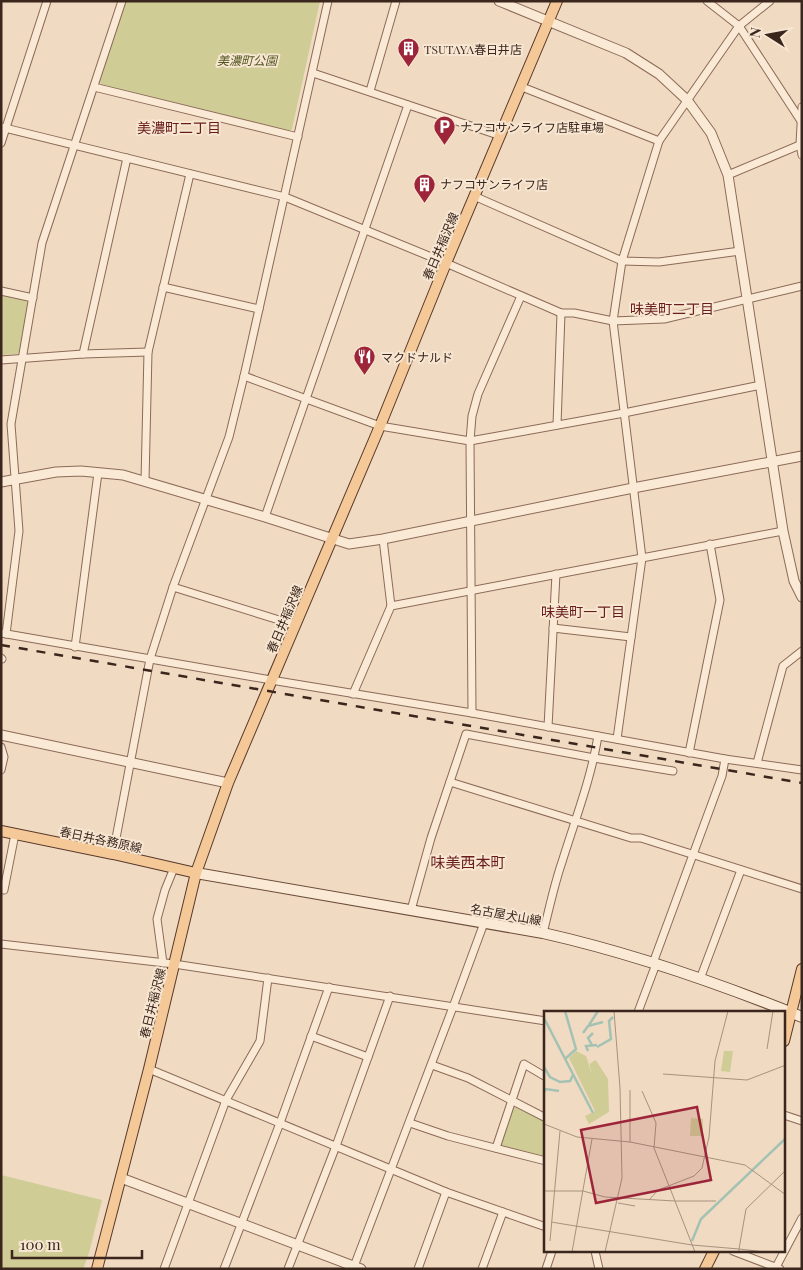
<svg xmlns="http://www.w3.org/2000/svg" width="803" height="1270" font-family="'Playfair Display','Noto Sans JP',serif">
	<rect width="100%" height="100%" fill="#f0dac1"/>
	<!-- green -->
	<g fill="#cfcc95">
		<polygon points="126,1 320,1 292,129 289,131 102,85 100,82"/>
		<polygon points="1,295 26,301 28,305 20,351 17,354 1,355"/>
		<polygon points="515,1107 545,1122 545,1159 501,1147 500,1143 511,1109"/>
		<polygon points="1,1175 102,1200 89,1253 83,1269 1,1268"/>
	</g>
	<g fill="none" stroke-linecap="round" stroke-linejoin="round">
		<defs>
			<g id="minor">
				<polyline points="707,1 739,26 801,121"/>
				<polyline points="313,73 501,136"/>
				<polyline points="94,87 298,137"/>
				<polyline points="522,87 659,141"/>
				<polyline points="370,91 396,1"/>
				<polyline points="802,107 800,144 802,155"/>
				<polyline points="1,127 285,197 446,263 561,313 574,313 613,321 664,319 802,286"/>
				<polyline points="1,143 47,1"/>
				<polyline points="728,175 802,144"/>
				<polyline points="474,196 622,261 659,262 740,251"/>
				<polyline points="163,287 259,309"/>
				<polyline points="1,291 33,298"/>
				<polyline points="83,354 127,158"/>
				<polyline points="1,360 83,354 148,352"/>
				<polyline points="244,376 380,426 470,441 624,413 761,385"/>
				<polyline points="557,425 561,313"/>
				<polyline points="145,481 148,352 190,174"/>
				<polyline points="265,517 408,105"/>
				<polyline points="383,539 391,606"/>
				<polyline points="173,587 295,625"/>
				<polyline points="553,628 631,637"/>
				<polyline points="1,633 271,680 472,713 725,759 802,770"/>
				<polyline points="6,634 19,531 11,424 42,243 122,1"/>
				<polyline points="75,647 98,473"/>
				<polyline points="1,658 2,659"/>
				<polyline points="353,694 391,606 783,531"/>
				<polyline points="472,713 470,441 472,416 478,394 521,296"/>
				<polyline points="548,727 556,574"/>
				<polyline points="617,739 642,558 613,321 622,261 659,141 739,26 770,1"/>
				<polyline points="1,747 4,757 1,770"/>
				<polyline points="689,753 720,600 710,544"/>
				<polyline points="757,763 783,666 802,651"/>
				<polyline points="450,782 631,838 641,838 802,889"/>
				<polyline points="113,854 150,659 173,587 229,437 244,376 328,1"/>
				<polyline points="4,890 15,834"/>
				<polyline points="411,910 431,838 466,734 594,758 673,771"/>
				<path d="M543 933C549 910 554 885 562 862 575 820 591 779 598 736"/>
				<polyline points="1,944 174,964 546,1021"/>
				<polyline points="163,963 157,919 165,890 174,868"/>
				<polyline points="653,963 722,776 725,759"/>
				<polyline points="700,979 741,870"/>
				<polyline points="638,1012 656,964"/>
				<polyline points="311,1036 368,1057"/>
				<polyline points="432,1065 468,1078 546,1118"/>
				<polyline points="149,1069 446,1192 546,1227"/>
				<polyline points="784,1115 802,1121"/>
				<polyline points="410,1123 448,1136 546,1161"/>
				<polyline points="496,1148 524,1064 546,1077"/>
				<polyline points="595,1251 599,1269"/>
				<polyline points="733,1251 780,1269"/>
				<polyline points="164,1269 226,1100 260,1041 268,978"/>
				<polyline points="224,1269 280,1123 329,987"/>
				<polyline points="288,1269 336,1146 390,996"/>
				<polyline points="353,1269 453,1007 484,923"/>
				<polyline points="418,1269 446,1192"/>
				<polyline points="482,1269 503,1212"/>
				<polyline points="546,1269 552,1251"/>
				<polyline points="775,1269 802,1218"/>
			</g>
			<g id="tertiary">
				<polyline points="499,1 626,53 659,74 687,100 711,133 728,175 783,531 794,581 802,597"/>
				<polyline points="1,482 56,472 81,471 123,475 265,517 349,544 383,539 633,488 802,456"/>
				<polyline points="1,735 228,783"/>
				<polyline points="121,1178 361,1269"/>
			</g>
			<path id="secondary" d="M196 873 543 933C632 953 718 983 802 1017"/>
			<g id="primary">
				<polyline points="1,831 113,854 196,873"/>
				<polyline points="784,1041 802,969"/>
				<polyline points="97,1269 149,1069 196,873 228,783 380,426 446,263 557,1"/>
				<polyline points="705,1269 714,1251"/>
			</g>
		</defs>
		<!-- minor casing -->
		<use href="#minor" stroke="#8b6a58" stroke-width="9"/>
		<!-- tertiary casing -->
		<use href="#tertiary" stroke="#8b6a58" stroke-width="11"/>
		<!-- secondary casing -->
		<use href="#secondary" stroke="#6c4c3b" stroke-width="12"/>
		<!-- primary casing -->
		<use href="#primary" stroke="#58392c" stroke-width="12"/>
		<!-- minor -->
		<use href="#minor" stroke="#fae9d5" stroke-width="7"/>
		<!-- tertiary -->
		<use href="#tertiary" stroke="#fae9d5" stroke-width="9"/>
		<!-- secondary -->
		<use href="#secondary" stroke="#fae9d5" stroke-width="10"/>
		<!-- primary -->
		<use href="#primary" stroke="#f5c897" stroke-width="10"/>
		<!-- rail -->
		<polyline stroke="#3a261d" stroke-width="2.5" stroke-dasharray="9 9" stroke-linecap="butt" points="1,645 802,783"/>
	</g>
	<!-- icons -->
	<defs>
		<symbol id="building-pin" viewBox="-11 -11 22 30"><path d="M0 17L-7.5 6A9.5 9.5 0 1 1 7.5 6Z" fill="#9d253a" stroke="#f7e6d1"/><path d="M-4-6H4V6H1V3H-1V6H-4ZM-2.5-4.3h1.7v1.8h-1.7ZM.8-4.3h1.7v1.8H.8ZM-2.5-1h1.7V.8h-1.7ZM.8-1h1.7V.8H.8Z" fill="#fff"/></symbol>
		<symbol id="parking-pin" viewBox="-11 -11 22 30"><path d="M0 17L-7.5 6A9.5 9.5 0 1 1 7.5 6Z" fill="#9d253a" stroke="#f7e6d1"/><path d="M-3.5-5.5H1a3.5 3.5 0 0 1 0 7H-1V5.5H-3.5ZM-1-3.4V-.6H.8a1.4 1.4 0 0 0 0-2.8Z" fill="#fff"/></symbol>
		<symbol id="restaurant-pin" viewBox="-11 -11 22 30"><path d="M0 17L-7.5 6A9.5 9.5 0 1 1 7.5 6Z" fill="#9d253a" stroke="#f7e6d1"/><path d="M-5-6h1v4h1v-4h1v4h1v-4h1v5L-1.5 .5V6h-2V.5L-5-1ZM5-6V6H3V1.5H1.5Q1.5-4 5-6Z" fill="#fff"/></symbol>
	</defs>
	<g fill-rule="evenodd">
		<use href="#building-pin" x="396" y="36" width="25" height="34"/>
		<use href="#parking-pin" x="432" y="114" width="25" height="34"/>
		<use href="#building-pin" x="412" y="172" width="25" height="34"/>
		<use href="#restaurant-pin" x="352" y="344" width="25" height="34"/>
	</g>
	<g text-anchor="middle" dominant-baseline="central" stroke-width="4" stroke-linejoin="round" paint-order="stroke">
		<!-- poi labels -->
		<g font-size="12" fill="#3a261d" stroke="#f7e6d1" text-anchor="start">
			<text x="424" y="49">TSUTAYA春日井店</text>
			<text x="460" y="127">ナフコサンライフ店駐車場</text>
			<text x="440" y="184">ナフコサンライフ店</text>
			<text x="381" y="357">マクドナルド</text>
		</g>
		<!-- park labels -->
		<g font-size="12" font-style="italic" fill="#535722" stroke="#f7e6d1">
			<text x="247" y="60">美濃町公園</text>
		</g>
		<!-- street labels -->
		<g font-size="12" fill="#3a261d" stroke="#f7e6d1">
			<text transform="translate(440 246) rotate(-67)">春日井稲沢線</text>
			<text transform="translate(284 619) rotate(-67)">春日井稲沢線</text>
			<text transform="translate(101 839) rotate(12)">春日井各務原線</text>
			<text transform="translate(506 914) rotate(10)">名古屋犬山線</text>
			<text transform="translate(152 1003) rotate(-76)">春日井稲沢線</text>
		</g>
		<!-- neighbourhood labels -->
		<g font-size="14" fill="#681d1a" stroke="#f7e6d1">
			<text x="179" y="127">美濃町二丁目</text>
			<text x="672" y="308">味美町二丁目</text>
			<text x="583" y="611">味美町一丁目</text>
		</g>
		<!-- quarter labels -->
		<g font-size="15" fill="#681d1a" stroke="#f7e6d1">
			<text x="468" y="862">味美西本町</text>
		</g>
	</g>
	<!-- overview -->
	<g transform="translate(544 1011)">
		<rect width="241" height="241" fill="#f0dac1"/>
		<path d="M32 40 42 45 48 64 44 46 46 53 51 49 53 51 64 68 65 101 45 113 41 105 51 100 25 47ZM180 40H189L186 61 177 60ZM147 107 159 108V125H146Z" fill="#cfcc95"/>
		<path fill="none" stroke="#a4c2b4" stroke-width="2.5" d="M0 7 49 102M45 14 54 0M39 22 44 15 59 11M48 34 44 27 49 22M53 36 67 28 65 10 69 6M44 40 42 35 53 34M21 48 32 38 21 0M0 56 6 66 16 71 26 70 29 64M0 81 2 78 15 80M148 230 157 208 242 127"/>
		<path fill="none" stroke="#a7927f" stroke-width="1" d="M223 38 229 0M119 63 203 69 242 54M98 80 112 112 110 137 131 190H172M0 113 33 126 86 131 201 154 242 184M86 131V79M0 180H39L61 186 131 190 151 241M105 189 114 179 150 165 158 157 165 126 171 50 184 0M74 192 91 195M7 211 148 234M6 230 16 120M148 234 195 238 202 198 242 159M28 241 48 128M61 241 78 167 76 77 70 0M195 241V238L221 241"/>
		<path fill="#9d253a" fill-opacity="0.15" stroke="#9d253a" stroke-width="2.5" d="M153 96 167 169 52 192 37 119Z"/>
		<rect width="241" height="241" fill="none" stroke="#3a261d" stroke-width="2.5"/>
	</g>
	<!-- border -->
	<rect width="803" height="1270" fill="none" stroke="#3a261d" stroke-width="5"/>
	<!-- north arrow -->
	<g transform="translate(768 35) rotate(281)" stroke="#f7e6d1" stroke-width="4" paint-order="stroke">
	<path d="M0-4L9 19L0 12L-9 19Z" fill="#3a261d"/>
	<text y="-8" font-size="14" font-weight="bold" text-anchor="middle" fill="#3a261d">N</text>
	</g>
	<!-- scale -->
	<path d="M12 1250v8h130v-8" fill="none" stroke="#3a261d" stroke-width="2.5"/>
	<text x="20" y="1250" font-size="15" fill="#3a261d" stroke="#f7e6d1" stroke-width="4" paint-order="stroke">100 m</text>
</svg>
